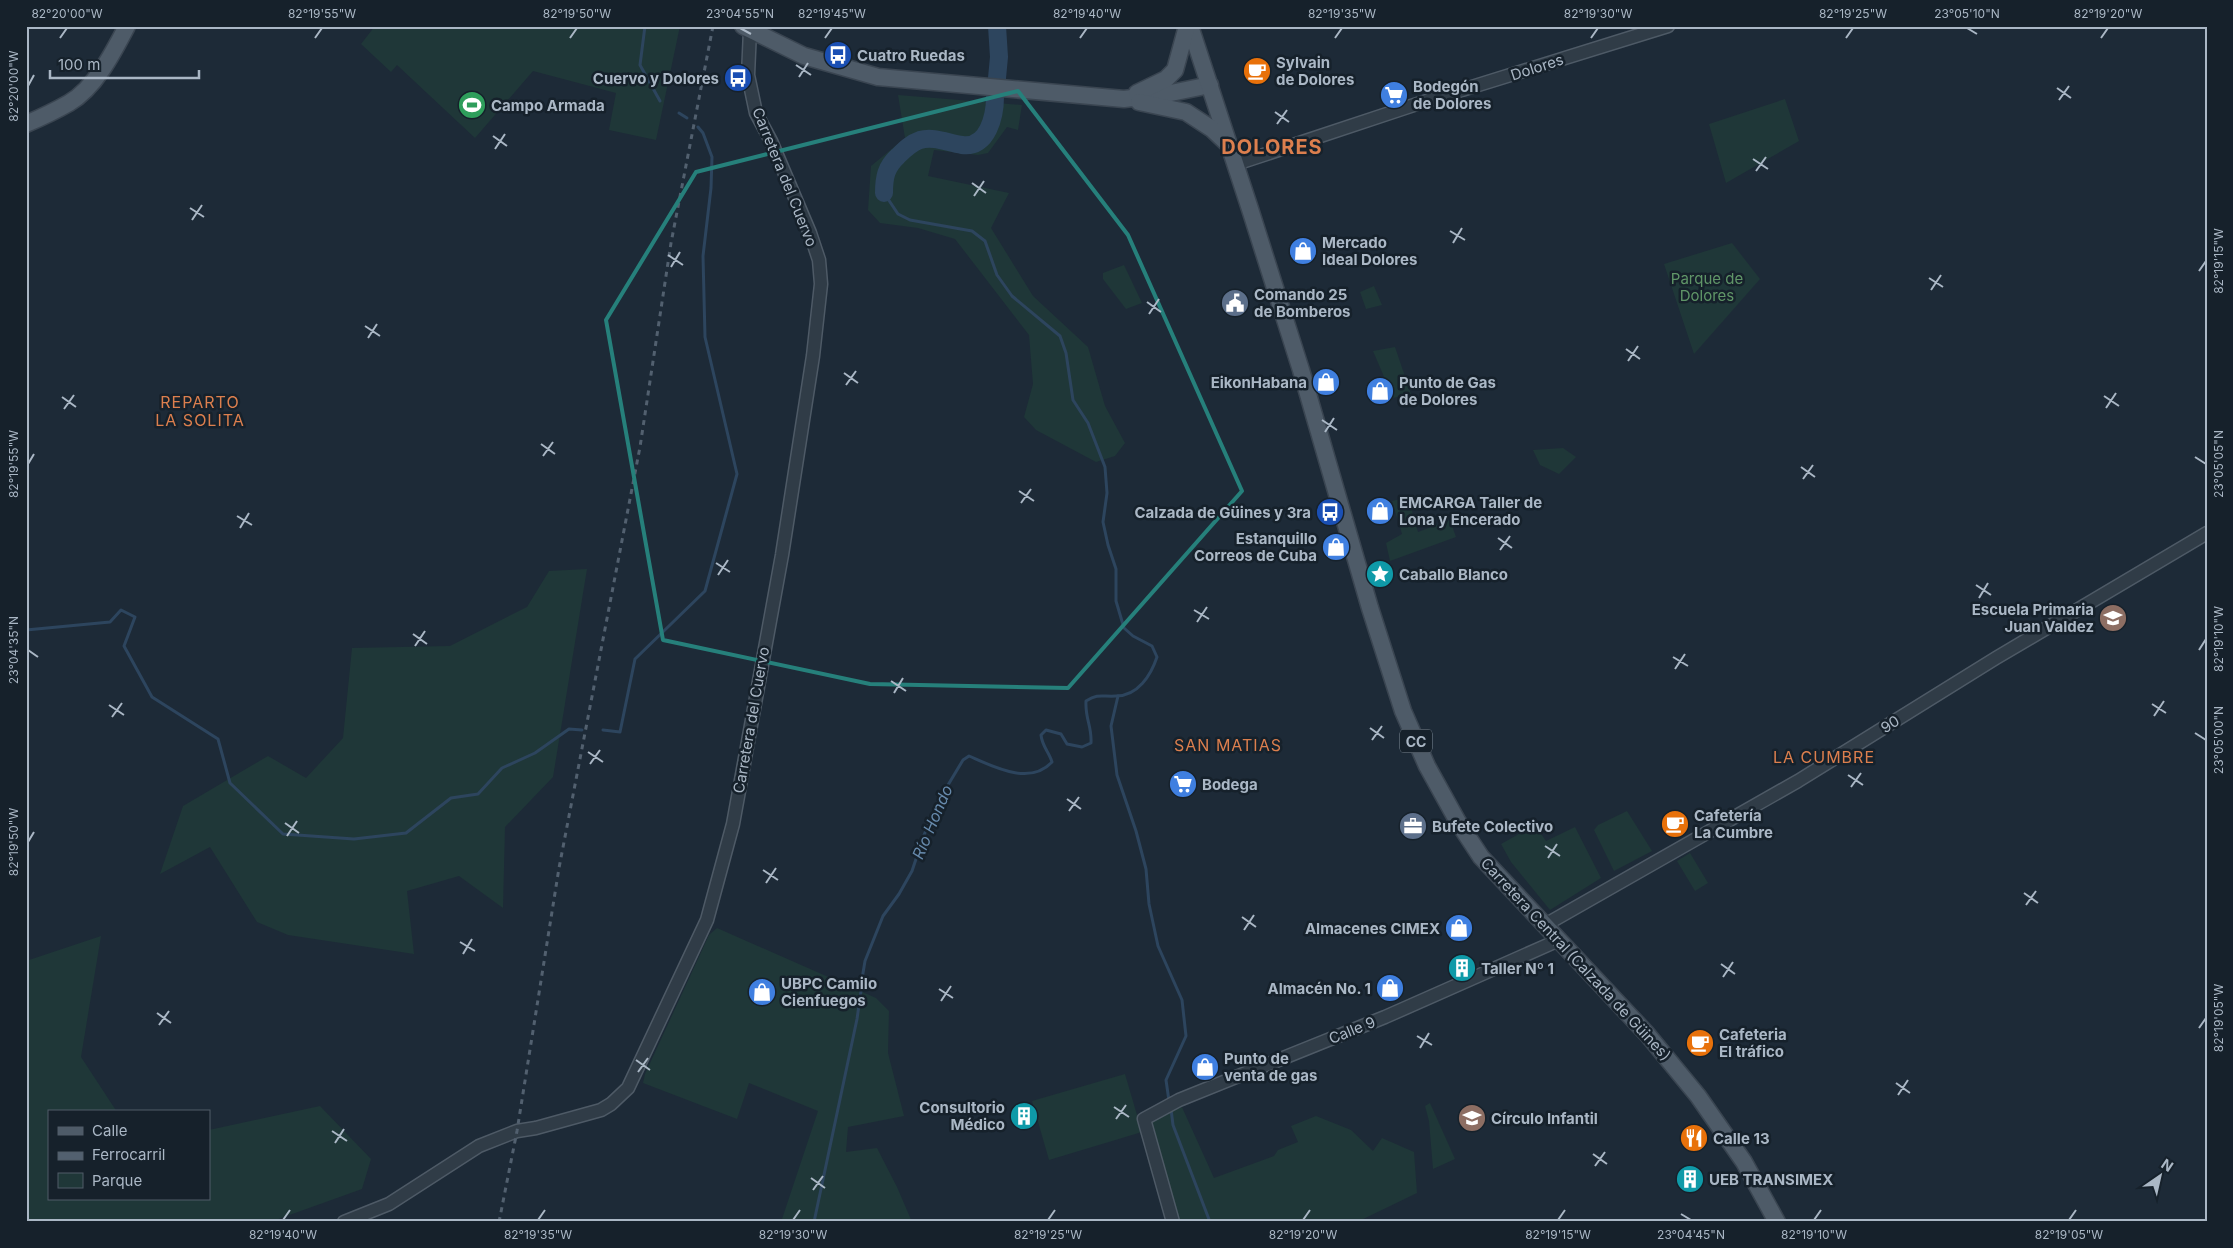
<svg xmlns="http://www.w3.org/2000/svg" width="2233" height="1248" font-family="Inter,sans-serif">
	<rect width="100%" height="100%" fill="#1d2a37"/>
	<!-- green -->
	<g fill="#1f3738">
		<polygon points="375,26 680,26 656,140 609,130 616,93 533,71 475,138 397,65 391,72 361,44"/>
		<polygon points="898,95 1022,105 1018,130 1007,127 988,153 978,155 934,150 928,176 1009,193 991,228 1033,296 1088,347 1105,406 1125,443 1115,456 1096,462 1036,430 1024,417 1033,384 1029,335 955,239 918,228 880,223 868,210 871,166 905,138"/>
		<polygon points="1785,99 1799,141 1726,183 1709,124"/>
		<polygon points="1732,243 1760,279 1694,354 1664,264"/>
		<polygon points="1124,265 1142,303 1126,309 1103,279 1103,273"/>
		<polygon points="1374,286 1382,305 1366,309 1360,292"/>
		<polygon points="1395,347 1411,394 1393,398 1373,351"/>
		<polygon points="1563,448 1576,457 1559,474 1540,465 1533,450"/>
		<polygon points="1408,497 1418,532 1450,520 1456,537 1390,561 1386,543 1402,534 1392,501"/>
		<polygon points="587,569 553,777 505,827 503,908 459,876 407,891 414,954 288,935 257,922 210,847 160,874 183,806 268,756 306,778 343,738 352,648 450,646 527,607 549,571"/>
		<polygon points="1627,811 1652,851 1614,871 1594,830 1598,825"/>
		<polygon points="1535,825 1546,841 1575,827 1601,878 1550,910 1511,862 1501,844"/>
		<polygon points="1690,853 1708,883 1695,891 1677,861"/>
		<polygon points="717,928 876,998 889,1011 888,1053 904,1116 848,1127 846,1152 877,1148 897,1187 912,1222 781,1222 818,1111 749,1083 737,1119 643,1083 645,1074 709,935"/>
		<polygon points="101,936 81,1057 117,1112 49,1112 49,1199 209,1199 209,1130 320,1106 371,1159 362,1189 270,1222 26,1222 26,961"/>
		<polygon points="1125,1074 1142,1132 1049,1160 1032,1101"/>
		<polygon points="1430,1103 1455,1159 1433,1169 1429,1121 1425,1106"/>
		<polygon points="1181,1105 1214,1178 1274,1156 1278,1150 1298,1142 1291,1126 1316,1116 1351,1130 1373,1151 1382,1138 1414,1152 1417,1193 1357,1222 1177,1222 1148,1122"/>
	</g>
	<g fill="none" stroke-linecap="round" stroke-linejoin="round">
		<!-- stream -->
		<g stroke="#2d455e" stroke-width="3">
			<polyline points="645,26 640,65 660,101"/>
			<polyline points="679,113 687,118"/>
			<polyline points="26,630 110,622 121,610 135,617 124,646 152,697 218,739 230,783 283,834 354,839 406,833 451,798 478,794 502,768 535,753 569,729 582,730"/>
			<polyline points="1118,696 1111,726 1117,775 1136,831 1146,869 1149,904 1158,946 1182,1000 1186,1036 1166,1080 1169,1101"/>
			<polyline points="603,730 620,732 635,659 705,591 737,474 705,337 703,256 711,188 712,157 703,133 698,127"/>
			<path d="M862 979 865 961 883 916 899 894 912 871 924 835 939 800 963 760 969 756C994 767 1030 786 1052 762 1049 752 1042 746 1041 735L1046 730 1061 734 1067 744 1082 747 1091 743C1092 726 1085 719 1086 701 1099 693 1102 697 1116 696 1138 696 1151 675 1157 657L1152 646 1133 636 1124 628 1116 601V569L1108 545 1103 522 1107 493 1105 467 1088 423 1073 400 1066 353 1060 336 1012 296 997 275 985 241 972 231 910 220 898 214 884 193"/>
			<polyline points="1171,1109 1173,1125 1210,1222"/>
			<polyline points="814,1222 857,1019 861,991"/>
		</g>
		<!-- river -->
		<g stroke="#2d455e" stroke-width="18">
			<polyline points="997,78 999,57 997,26"/>
			<path d="M884 193C884 177 886 167 898 156 905 149 911 143 920 140 934 136 948 143 962 145 988 149 995 115 995 97"/>
		</g>
		<defs>
			<g id="minor">
				<polyline points="1236,164 1417,104 1668,26"/>
				<polyline points="1545,925 1798,781 1996,658 2207,533"/>
				<polyline points="344,1222 389,1204 479,1146 517,1131 536,1128 601,1110 611,1104 628,1088 707,920 733,824 782,555 813,356 821,284 819,260 810,233 771,141 756,113 748,75 750,30"/>
				<polyline points="1173,1222 1144,1119 1179,1100 1385,1017 1559,940"/>
			</g>
			<g id="major">
				<polyline points="743,26 804,56 878,77 1124,99 1166,94 1210,85"/>
				<polyline points="1190,26 1250,209 1301,370 1370,608 1403,711 1427,766 1458,822 1481,857 1647,1034 1698,1096 1744,1162 1777,1222"/>
				<polyline points="1137,93 1166,79 1175,70 1187,26"/>
				<polyline points="1139,102 1186,112 1212,129 1229,145"/>
				<path d="M26 124C40 118 55 111 69 103 95 88 113 53 127 26"/>
			</g>
		</defs>
		<!-- minor casing -->
		<use href="#minor" stroke="#4e5a66" stroke-width="15"/>
		<!-- major casing -->
		<use href="#major" stroke="#3a4551" stroke-width="19"/>
		<!-- minor -->
		<use href="#minor" stroke="#303c47" stroke-width="12"/>
		<!-- major -->
		<use href="#major" stroke="#4e5b68" stroke-width="16"/>
		<!-- rail -->
		<polyline stroke="#52606f" stroke-width="3" stroke-dasharray="5 5" stroke-linecap="butt" points="499,1222 517,1131 559,868 640,447 671,243 713,26"/>
	</g>
	<!-- marked area -->
	<path fill="none" stroke="#26807b" stroke-width="4" stroke-linejoin="round" d="M1018 91 1128 235 1242 491 1068 688 870 684 663 640 606 320 696 172Z"/>
	<!-- ticks -->
	<path fill="none" stroke="#aab7c5" stroke-width="2" d="M740 28 751 34M1967 28 1977 34M60 38 67 28M315 38 322 28M570 38 577 28M825 38 832 28M1080 38 1087 28M1335 38 1342 28M1591 38 1598 28M1846 38 1853 28M2101 38 2108 28M796 65 811 75M799 77 808 63M28 86 34 75M2057 88 2071 98M2059 100 2069 86M1275 112 1289 122M1277 124 1287 110M493 136 507 146M495 149 505 134M1753 159 1768 169M1756 171 1766 157M972 183 986 193M974 196 984 181M190 208 204 217M192 220 202 205M1450 231 1465 240M1453 243 1462 228M668 255 683 265M671 267 680 252M2199 271 2206 261M1929 278 1943 287M1931 290 1941 275M1147 302 1161 312M1149 314 1159 299M365 326 380 336M368 338 377 324M1626 349 1640 359M1628 361 1638 346M844 373 858 383M846 385 856 371M2104 396 2119 406M62 397 76 407M2106 408 2116 393M64 409 74 395M1322 420 1337 430M1325 432 1334 418M541 444 555 454M543 456 553 442M2195 457 2206 464M28 464 34 454M1801 467 1815 477M1803 479 1813 465M1019 491 1034 501M1021 503 1031 489M237 516 252 525M240 528 249 513M1498 538 1512 548M1500 550 1510 536M716 563 730 572M718 575 728 560M1976 585 1991 595M1979 598 1988 583M1194 610 1209 619M1197 622 1207 607M413 634 427 644M415 646 425 631M28 650 38 657M2199 650 2206 639M1673 657 1688 666M1675 669 1685 654M891 681 906 691M894 693 903 678M2152 704 2166 713M109 705 124 715M2154 716 2164 701M112 717 122 703M1370 728 1384 738M2195 733 2206 740M1372 740 1382 726M588 752 603 762M590 764 600 750M1848 775 1863 785M1851 787 1861 773M1067 799 1081 809M1069 811 1079 797M285 823 299 833M287 836 297 821M28 842 34 832M1545 846 1560 856M1548 858 1557 844M763 870 778 880M766 883 776 868M2024 893 2038 903M2026 905 2036 891M1242 917 1256 927M1244 930 1254 915M460 942 475 951M463 954 472 939M1721 964 1735 974M1723 977 1733 962M939 989 953 998M941 1001 951 986M157 1013 171 1023M159 1025 169 1011M2199 1028 2206 1018M1417 1036 1432 1045M1420 1048 1429 1033M636 1060 650 1070M638 1072 648 1058M1896 1083 1910 1093M1898 1095 1908 1080M1114 1107 1129 1117M1116 1119 1126 1105M332 1131 347 1141M335 1143 344 1129M1593 1154 1607 1164M1595 1166 1605 1152M811 1178 825 1188M813 1190 823 1176M1681 1214 1691 1220M283 1220 290 1210M538 1220 545 1210M793 1220 800 1210M1048 1220 1055 1210M1303 1220 1310 1210M1558 1220 1565 1210M1814 1220 1821 1210M2069 1220 2076 1210"/>
	<!-- icons -->
	<defs>
		<symbol id="bus-disc" viewBox="-11 -11 22 22"><circle r="9.5" fill="#1a4fb4" stroke="#16212b"/><path d="M-5-6H5V4H4V6H2V4H-2V6H-4V4H-5ZM-3.5-4V0h7V-4ZM-3.5 1.2v1.5H-2V1.2ZM2 1.2v1.5H3.5V1.2Z" fill="#fff"/></symbol>
		<symbol id="cafe-disc" viewBox="-11 -11 22 22"><circle r="9.5" fill="#e8710a" stroke="#16212b"/><path d="M-5.5-4.5H6V0H3Q3 3.5 0 3.5H-2.5Q-5.5 3.5-5.5 0ZM3-3.2v2h1.7v-2ZM-6 4.5H4V6H-6Z" fill="#fff"/></symbol>
		<symbol id="supermarket-disc" viewBox="-11 -11 22 22"><circle r="9.5" fill="#3f7fe0" stroke="#16212b"/><path d="M-6-5.5h2.5l.6 2H6L4.5 2H-2.5L-4.4-4H-6ZM-1.5 3.2a1.3 1.3 0 1 0 .1 0ZM3 3.2a1.3 1.3 0 1 0 .1 0Z" fill="#fff"/></symbol>
		<symbol id="stadium-disc" viewBox="-11 -11 22 22"><circle r="9.5" fill="#2e9e5b" stroke="#16212b"/><path d="M0-5a6.5 5 0 1 0 0 10a6.5 5 0 1 0 0-10ZM-3.5-1.8h7v3.6h-7Z" fill="#fff"/></symbol>
		<symbol id="shop-disc" viewBox="-11 -11 22 22"><circle r="9.5" fill="#3f7fe0" stroke="#16212b"/><path d="M-5-2.5h2.3a2.7 3.5 0 0 1 5.4 0H5L5.5 6h-11ZM-1.5-2.5h3a1.5 2.3 0 0 0-3 0Z" fill="#fff"/></symbol>
		<symbol id="civic-disc" viewBox="-11 -11 22 22"><circle r="9.5" fill="#5c6f8a" stroke="#16212b"/><path d="M-.6-6.5H3V-4.5H.6V-3L4-1V1h2V6H-6V1h2V-1L-.6-3ZM-1.2 2.5V6h2.4V2.5Z" fill="#fff"/></symbol>
		<symbol id="sight-disc" viewBox="-11 -11 22 22"><circle r="9.5" fill="#0f9aa8" stroke="#16212b"/><path d="M0-6L1.8-2.2L6-1.7L2.9 1.2L3.7 5.4L0 3.3L-3.7 5.4L-2.9 1.2L-6-1.7L-1.8-2.2Z" fill="#fff"/></symbol>
		<symbol id="school-disc" viewBox="-11 -11 22 22"><circle r="9.5" fill="#8d6e63" stroke="#16212b"/><path d="M0-5L7-2L0 1L-7-2ZM-4 1L0 2.5L4 1V4Q0 6-4 4Z" fill="#fff"/></symbol>
		<symbol id="office-disc" viewBox="-11 -11 22 22"><circle r="9.5" fill="#5c6f8a" stroke="#16212b"/><path d="M-6-3h4V-5.5h4V-3h4V5H-6ZM-1-4.5V-3h2v-1.5ZM-6 0V1H6V0Z" fill="#fff"/></symbol>
		<symbol id="building-disc" viewBox="-11 -11 22 22"><circle r="9.5" fill="#0f9aa8" stroke="#16212b"/><path d="M-4-6H4V6H1V3H-1V6H-4ZM-2.5-4.3h1.7v1.8h-1.7ZM.8-4.3h1.7v1.8H.8ZM-2.5-1h1.7V.8h-1.7ZM.8-1h1.7V.8H.8Z" fill="#fff"/></symbol>
		<symbol id="restaurant-disc" viewBox="-11 -11 22 22"><circle r="9.5" fill="#e8710a" stroke="#16212b"/><path d="M-5-6h1v4h1v-4h1v4h1v-4h1v5L-1.5 .5V6h-2V.5L-5-1ZM5-6V6H3V1.5H1.5Q1.5-4 5-6Z" fill="#fff"/></symbol>
	</defs>
	<g fill-rule="evenodd">
		<use href="#bus-disc" x="822" y="39" width="32" height="32"/>
		<use href="#cafe-disc" x="1241" y="55" width="32" height="32"/>
		<use href="#bus-disc" x="722" y="62" width="32" height="32"/>
		<use href="#supermarket-disc" x="1378" y="79" width="32" height="32"/>
		<use href="#stadium-disc" x="456" y="89" width="32" height="32"/>
		<use href="#shop-disc" x="1287" y="235" width="32" height="32"/>
		<use href="#civic-disc" x="1219" y="287" width="32" height="32"/>
		<use href="#shop-disc" x="1310" y="366" width="32" height="32"/>
		<use href="#shop-disc" x="1364" y="375" width="32" height="32"/>
		<use href="#shop-disc" x="1364" y="495" width="32" height="32"/>
		<use href="#bus-disc" x="1314" y="496" width="32" height="32"/>
		<use href="#shop-disc" x="1320" y="531" width="32" height="32"/>
		<use href="#sight-disc" x="1364" y="558" width="32" height="32"/>
		<use href="#school-disc" x="2097" y="602" width="32" height="32"/>
		<use href="#supermarket-disc" x="1167" y="768" width="32" height="32"/>
		<use href="#cafe-disc" x="1659" y="808" width="32" height="32"/>
		<use href="#office-disc" x="1397" y="810" width="32" height="32"/>
		<use href="#shop-disc" x="1443" y="912" width="32" height="32"/>
		<use href="#building-disc" x="1446" y="952" width="32" height="32"/>
		<use href="#shop-disc" x="1374" y="972" width="32" height="32"/>
		<use href="#shop-disc" x="746" y="976" width="32" height="32"/>
		<use href="#cafe-disc" x="1684" y="1027" width="32" height="32"/>
		<use href="#shop-disc" x="1189" y="1051" width="32" height="32"/>
		<use href="#building-disc" x="1008" y="1100" width="32" height="32"/>
		<use href="#school-disc" x="1456" y="1102" width="32" height="32"/>
		<use href="#restaurant-disc" x="1678" y="1122" width="32" height="32"/>
		<use href="#building-disc" x="1674" y="1163" width="32" height="32"/>
	</g>
	<g text-anchor="middle" dominant-baseline="central" stroke-width="5" stroke-linejoin="round" paint-order="stroke">
		<!-- shield labels -->
		<rect fill="#16212b" stroke="#7e8a97" stroke-width="1" x="1400" y="729.5" width="32" height="23" rx="4"/>
		<g font-size="14" font-weight="bold" fill="#aab7c5">
			<text x="1416" y="741">CC</text>
		</g>
		<!-- poi labels -->
		<g font-size="15" font-weight="bold" fill="#aab7c5" stroke="#16212b" text-anchor="start">
			<text x="857" y="55">Cuatro Ruedas</text>
			<text x="1276" y="62">Sylvain<tspan x="1276" dy="17">de Dolores</tspan></text>
			<text x="719" y="78" text-anchor="end">Cuervo y Dolores</text>
			<text x="1413" y="86">Bodegón<tspan x="1413" dy="17">de Dolores</tspan></text>
			<text x="491" y="105">Campo Armada</text>
			<text x="1322" y="242">Mercado<tspan x="1322" dy="17">Ideal Dolores</tspan></text>
			<text x="1254" y="294">Comando 25<tspan x="1254" dy="17">de Bomberos</tspan></text>
			<text x="1307" y="382" text-anchor="end">EikonHabana</text>
			<text x="1399" y="382">Punto de Gas<tspan x="1399" dy="17">de Dolores</tspan></text>
			<text x="1399" y="502">EMCARGA Taller de<tspan x="1399" dy="17">Lona y Encerado</tspan></text>
			<text x="1311" y="512" text-anchor="end">Calzada de Güines y 3ra</text>
			<text x="1317" y="538" text-anchor="end">Estanquillo<tspan x="1317" dy="17">Correos de Cuba</tspan></text>
			<text x="1399" y="574">Caballo Blanco</text>
			<text x="2094" y="609" text-anchor="end">Escuela Primaria<tspan x="2094" dy="17">Juan Valdez</tspan></text>
			<text x="1202" y="784">Bodega</text>
			<text x="1694" y="815">Cafetería<tspan x="1694" dy="17">La Cumbre</tspan></text>
			<text x="1432" y="826">Bufete Colectivo</text>
			<text x="1440" y="928" text-anchor="end">Almacenes CIMEX</text>
			<text x="1481" y="968">Taller Nº 1</text>
			<text x="781" y="983">UBPC Camilo<tspan x="781" dy="17">Cienfuegos</tspan></text>
			<text x="1371" y="988" text-anchor="end">Almacén No. 1</text>
			<text x="1719" y="1034">Cafeteria<tspan x="1719" dy="17">El tráfico</tspan></text>
			<text x="1224" y="1058">Punto de<tspan x="1224" dy="17">venta de gas</tspan></text>
			<text x="1005" y="1107" text-anchor="end">Consultorio<tspan x="1005" dy="17">Médico</tspan></text>
			<text x="1491" y="1118">Círculo Infantil</text>
			<text x="1713" y="1138">Calle 13</text>
			<text x="1709" y="1179">UEB TRANSIMEX</text>
		</g>
		<!-- street labels -->
		<g font-size="15" fill="#aab7c5" stroke="#16212b">
			<text transform="translate(1537 67) rotate(-18)">Dolores</text>
			<text transform="translate(785 177) rotate(68)">Carretera del Cuervo</text>
			<text transform="translate(751 720) rotate(-80)">Carretera del Cuervo</text>
			<text transform="translate(1890 724) rotate(-32)">90</text>
			<text transform="translate(1576 959) rotate(47)">Carretera Central (Calzada de Güines)</text>
			<text transform="translate(1352 1030) rotate(-22)">Calle 9</text>
		</g>
		<!-- park labels -->
		<g font-size="15" fill="#609668" stroke="#16212b">
			<text x="1707" y="278">Parque de<tspan x="1707" dy="17">Dolores</tspan></text>
		</g>
		<!-- neighbourhood labels -->
		<g font-size="16" letter-spacing="1" fill="#dc7f4e" stroke="#16212b">
			<text x="200" y="402">REPARTO<tspan x="200" dy="18">LA SOLITA</tspan></text>
			<text x="1228" y="745">SAN MATIAS</text>
			<text x="1824" y="757">LA CUMBRE</text>
		</g>
		<!-- water labels -->
		<g font-size="16" font-style="italic" fill="#678aac" stroke="#16212b">
			<text transform="translate(932 822) rotate(-67)">Río Hondo</text>
		</g>
		<!-- district labels -->
		<g font-size="20" font-weight="bold" letter-spacing="1" fill="#dc7f4e" stroke="#16212b">
			<text x="1272" y="147">DOLORES</text>
		</g>
	</g>
	<!-- border -->
	<rect width="2233" height="1248" fill="none" stroke="#16212b" stroke-width="55"/>
	<!-- legend -->
	<rect x="48" y="1110" width="162" height="90" fill="#16212b" stroke="#515d69"/>
	<rect x="58" y="1127" width="25" height="8" fill="#4e5b68" stroke="#515d69"/>
	<text x="92" y="1136" font-size="15" fill="#aab7c5">Calle</text>
	<rect x="58" y="1152" width="25" height="8" fill="#52606f" stroke="#515d69"/>
	<text x="92" y="1160" font-size="15" fill="#aab7c5">Ferrocarril</text>
	<rect x="58" y="1173" width="25" height="15" fill="#1f3738" stroke="#515d69"/>
	<text x="92" y="1186" font-size="15" fill="#aab7c5">Parque</text>
	<!-- north arrow -->
	<g transform="translate(2160 1176) rotate(34)" stroke="#16212b" stroke-width="4" paint-order="stroke">
	<path d="M0-4L9 19L0 12L-9 19Z" fill="#aab7c5"/>
	<text y="-8" font-size="14" font-weight="bold" text-anchor="middle" fill="#aab7c5">N</text>
	</g>
	<!-- scale -->
	<path d="M50 70v8h149v-8" fill="none" stroke="#aab7c5" stroke-width="2.5"/>
	<text x="58" y="70" font-size="15" fill="#aab7c5" stroke="#16212b" stroke-width="4" paint-order="stroke">100 m</text>
	<rect x="28" y="28" width="2178" height="1192" fill="none" stroke="#aab7c5" stroke-width="2"/>
	<g font-size="12" text-anchor="middle" fill="#aab7c5">
		<text x="67" y="18">82°20'00"W</text>
		<text x="322" y="18">82°19'55"W</text>
		<text x="577" y="18">82°19'50"W</text>
		<text x="740" y="18">23°04'55"N</text>
		<text x="832" y="18">82°19'45"W</text>
		<text x="1087" y="18">82°19'40"W</text>
		<text x="1342" y="18">82°19'35"W</text>
		<text x="1598" y="18">82°19'30"W</text>
		<text x="1853" y="18">82°19'25"W</text>
		<text x="1967" y="18">23°05'10"N</text>
		<text x="2108" y="18">82°19'20"W</text>
		<text transform="translate(14 86) rotate(-90)" y="4">82°20'00"W</text>
		<text transform="translate(2219 261) rotate(-90)" y="4">82°19'15"W</text>
		<text transform="translate(14 464) rotate(-90)" y="4">82°19'55"W</text>
		<text transform="translate(2219 464) rotate(-90)" y="4">23°05'05"N</text>
		<text transform="translate(2219 639) rotate(-90)" y="4">82°19'10"W</text>
		<text transform="translate(14 650) rotate(-90)" y="4">23°04'35"N</text>
		<text transform="translate(2219 740) rotate(-90)" y="4">23°05'00"N</text>
		<text transform="translate(14 842) rotate(-90)" y="4">82°19'50"W</text>
		<text transform="translate(2219 1018) rotate(-90)" y="4">82°19'05"W</text>
		<text x="283" y="1239">82°19'40"W</text>
		<text x="538" y="1239">82°19'35"W</text>
		<text x="793" y="1239">82°19'30"W</text>
		<text x="1048" y="1239">82°19'25"W</text>
		<text x="1303" y="1239">82°19'20"W</text>
		<text x="1558" y="1239">82°19'15"W</text>
		<text x="1691" y="1239">23°04'45"N</text>
		<text x="1814" y="1239">82°19'10"W</text>
		<text x="2069" y="1239">82°19'05"W</text>
	</g>
</svg>
